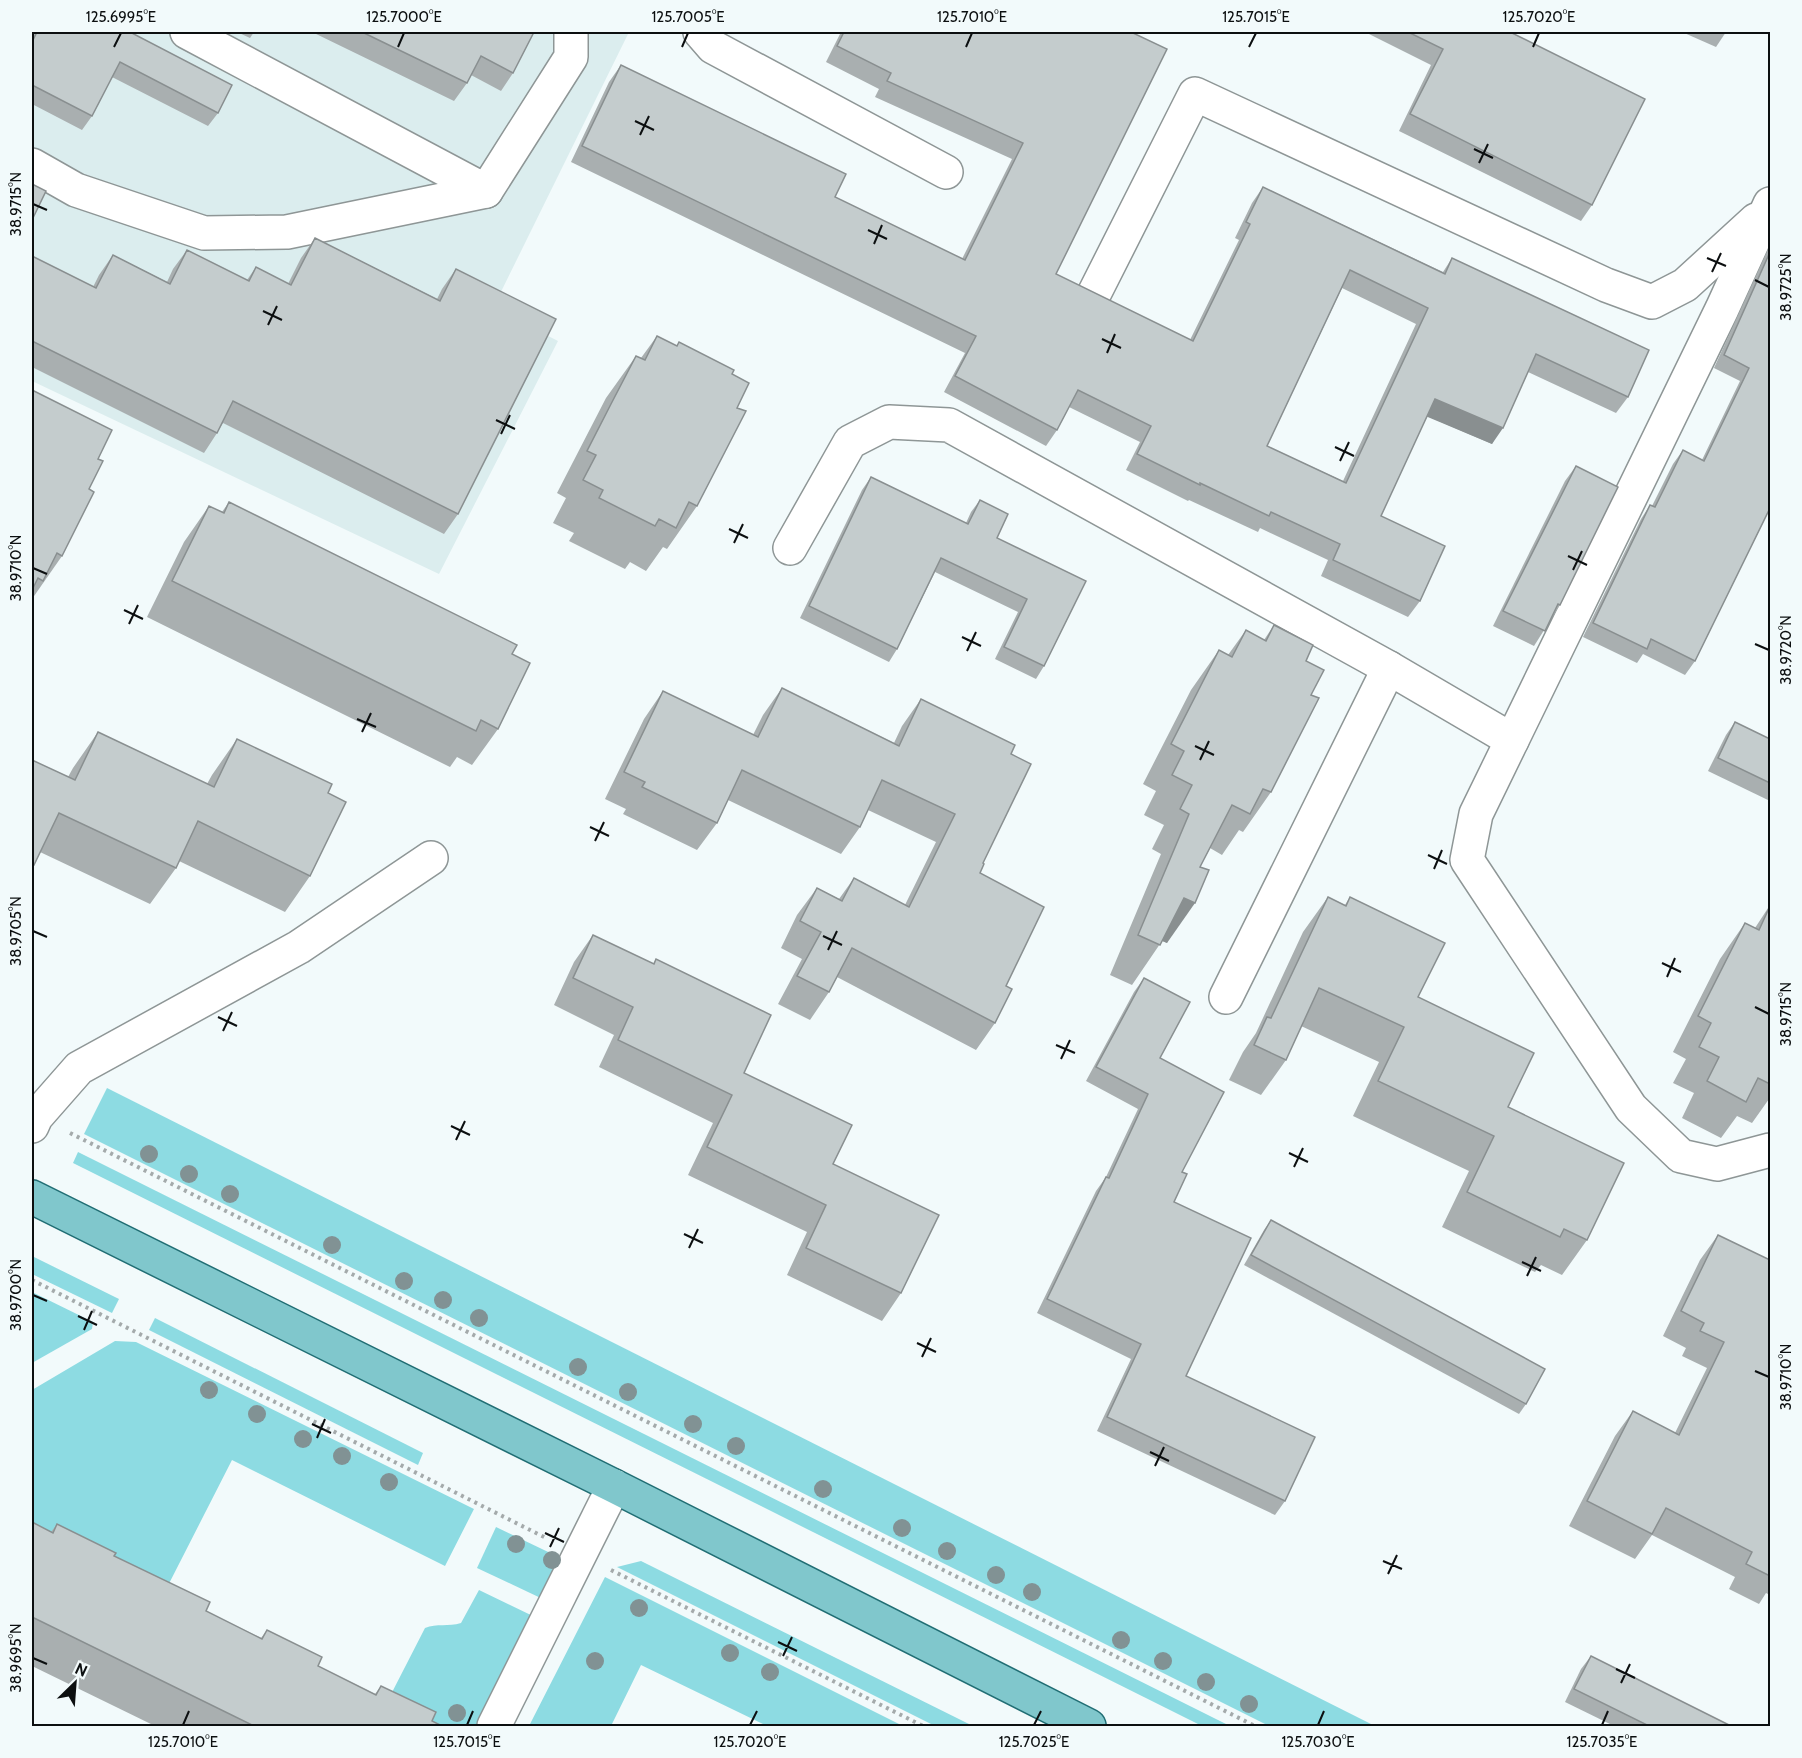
<svg xmlns="http://www.w3.org/2000/svg" width="1802" height="1758" font-family="Cabin,sans-serif">
	<rect width="100%" height="100%" fill="#f2fafb"/>
	<!-- built -->
	<polygon fill="#dbedee" points="32,32 629,32 493,308 558,341 439,574 32,381"/>
	<!-- grass -->
	<g fill="#8ddbe2">
		<polygon points="107,1088 1375,1726 1269,1726 84,1134"/>
		<polygon points="78,1152 1230,1726 1202,1726 73,1163"/>
		<polygon points="32,1256 119,1299 112,1313 32,1274"/>
		<polygon points="32,1292 93,1322 92,1329 32,1363"/>
		<polygon points="155,1318 423,1453 418,1465 149,1330"/>
		<polygon points="115,1341 136,1342 474,1509 445,1566 232,1460 154,1613 32,1552 32,1390"/>
		<polygon points="496,1527 567,1561 547,1601 477,1568"/>
		<polygon points="641,1561 973,1726 935,1726 617,1567"/>
		<polygon points="605,1577 903,1726 767,1726 641,1665 611,1726 529,1726"/>
		<path d="M479 1590 537 1618 483 1726H426L385 1706 425 1628C437 1623 448 1627 461 1623Z"/>
	</g>
	<g fill="none" stroke-linecap="round" stroke-linejoin="round">
		<defs>
			<g id="minor">
				<polyline points="187,32 486,191 571,57 571,32"/>
				<polyline points="700,32 713,47 946,172"/>
				<polyline points="32,165 76,190 204,233 287,232 486,191"/>
				<polyline points="1770,204 1722,309 1476,814 1467,860 1631,1108 1681,1156 1717,1164 1770,1150"/>
				<polyline points="1094,294 1195,94 1606,285 1652,302 1685,285 1756,220"/>
				<polyline points="790,548 850,442 889,422 949,425 1389,668 1512,740"/>
				<polyline points="1226,997 1389,668"/>
				<polyline points="32,1126 36,1117 79,1068 299,947 431,858"/>
				<polyline points="494,1726 614,1486"/>
			</g>
			<polyline id="major" points="32,1197 614,1486 1089,1726"/>
		</defs>
		<!-- minor casing -->
		<use href="#minor" stroke="#8e9696" stroke-width="36"/>
		<!-- major casing -->
		<use href="#major" stroke="#216e74" stroke-width="36"/>
		<!-- path -->
		<g stroke="#a4aaab" stroke-width="4" stroke-dasharray="3 4.5" stroke-linecap="butt">
			<polyline points="70,1133 1255,1726"/>
			<polyline points="32,1280 548,1539"/>
			<polyline points="611,1570 923,1726"/>
		</g>
		<!-- minor -->
		<use href="#minor" stroke="#fff" stroke-width="33"/>
		<!-- major -->
		<use href="#major" stroke="#80c7cc" stroke-width="33"/>
	</g>
	<!-- trees -->
	<g fill="#819294">
		<circle cx="149" cy="1154" r="9"/>
		<circle cx="189" cy="1174" r="9"/>
		<circle cx="230" cy="1194" r="9"/>
		<circle cx="332" cy="1245" r="9"/>
		<circle cx="404" cy="1281" r="9"/>
		<circle cx="443" cy="1300" r="9"/>
		<circle cx="479" cy="1318" r="9"/>
		<circle cx="578" cy="1367" r="9"/>
		<circle cx="209" cy="1390" r="9"/>
		<circle cx="628" cy="1392" r="9"/>
		<circle cx="257" cy="1414" r="9"/>
		<circle cx="693" cy="1424" r="9"/>
		<circle cx="303" cy="1439" r="9"/>
		<circle cx="736" cy="1446" r="9"/>
		<circle cx="342" cy="1456" r="9"/>
		<circle cx="389" cy="1482" r="9"/>
		<circle cx="823" cy="1489" r="9"/>
		<circle cx="902" cy="1528" r="9"/>
		<circle cx="516" cy="1544" r="9"/>
		<circle cx="947" cy="1551" r="9"/>
		<circle cx="552" cy="1560" r="9"/>
		<circle cx="996" cy="1575" r="9"/>
		<circle cx="1032" cy="1592" r="9"/>
		<circle cx="639" cy="1608" r="9"/>
		<circle cx="1121" cy="1640" r="9"/>
		<circle cx="730" cy="1653" r="9"/>
		<circle cx="595" cy="1661" r="9"/>
		<circle cx="1163" cy="1661" r="9"/>
		<circle cx="770" cy="1672" r="9"/>
		<circle cx="1206" cy="1682" r="9"/>
		<circle cx="1249" cy="1704" r="9"/>
		<circle cx="457" cy="1713" r="9"/>
	</g>
	<!-- wall -->
	<g fill="#a9afb0" fill-rule="evenodd">
		<polygon points="34,32 130,32 218,113 208,126 112,77 92,116 82,130 32,104 32,37"/>
		<polygon points="237,32 254,32 250,38"/>
		<polygon points="312,32 534,32 513,73 501,91 471,75 467,83 454,101"/>
		<path d="M841 32H1131L1056 274 1190 340 1239 240 1235 238 1252 203 1263 187 1443 272 1452 258 1628 397 1616 413 1528 372 1492 444 1427 416 1381 516 1420 601 1408 617 1321 576 1328 560 1260 528 1258 532 1189 500 1188 501 1126 470 1140 442 1069 407 1057 430 1046 446 944 392 965 353 571 162 609 82 621 65 835 197 962 259 1012 159 875 97 879 89 826 62ZM1342 288 1416 324 1343 481 1267 446Z"/>
		<polygon points="1365,32 1510,32 1592,205 1581,221 1399,131 1431,65"/>
		<polygon points="1682,32 1726,32 1716,47"/>
		<polygon points="315,238 437,299 442,289 456,269 458,514 444,534 223,423 217,433 204,453 32,367 32,256 93,287 99,275 113,255 167,282 173,269 187,250 247,280 256,267 288,284 301,258"/>
		<polygon points="1770,245 1770,508 1695,661 1685,675 1643,654 1637,663 1583,637 1641,519 1650,505 1652,506 1673,464 1683,450 1702,460 1740,381 1714,368"/>
		<polygon points="657,336 732,374 737,408 697,506 667,549 663,547 646,571 630,562 625,569 569,541 574,533 553,523 566,498 557,493 606,398 636,356 641,358"/>
		<polygon points="32,390 98,459 89,489 62,556 32,599"/>
		<polygon points="1576,466 1560,605 1534,646 1493,626 1565,481"/>
		<polygon points="871,477 966,523 971,512 980,500 997,538 1086,581 1044,666 1036,679 995,659 1018,612 935,572 897,649 889,662 800,618 862,490"/>
		<polygon points="229,502 512,654 498,729 472,765 457,757 450,767 147,617 184,542 209,506 222,512"/>
		<polygon points="1274,625 1306,661 1311,695 1271,792 1243,832 1239,830 1222,855 1210,848 1200,867 1167,943 1162,941 1132,985 1110,975 1161,854 1152,849 1164,825 1144,815 1156,791 1143,784 1191,690 1219,650 1228,655 1246,630 1264,640"/>
		<polygon points="782,688 894,743 902,726 921,699 1011,754 980,873 1006,986 995,1023 976,1050 837,977 829,992 810,1020 778,1004 802,959 781,948 797,915 817,888 839,899 854,878 905,905 936,842 868,810 860,827 841,854 728,800 717,823 697,850 623,814 626,809 605,799 644,719 663,691 753,735 763,715"/>
		<polygon points="1735,722 1770,739 1770,801 1708,771 1726,735"/>
		<polygon points="98,732 207,784 212,775 237,739 328,793 310,876 285,912 179,861 176,868 150,904 40,852 32,869 32,760 68,777 73,768"/>
		<polygon points="1328,897 1345,905 1350,897 1418,997 1508,1107 1587,1240 1562,1275 1541,1265 1535,1272 1442,1227 1469,1171 1353,1116 1379,1062 1301,1026 1286,1060 1261,1095 1229,1080 1243,1052 1256,1033 1303,932"/>
		<polygon points="1770,905 1770,1100 1769,1099 1752,1123 1737,1116 1721,1138 1682,1118 1694,1093 1673,1083 1686,1059 1673,1052 1720,959 1745,923 1755,928"/>
		<polygon points="593,935 653,964 656,959 744,1073 833,1164 901,1293 882,1321 787,1275 807,1232 688,1175 713,1123 599,1067 614,1035 554,1005 574,962"/>
		<polygon points="1144,978 1160,1058 1182,1172 1174,1202 1186,1376 1285,1501 1275,1515 1097,1431 1131,1359 1037,1313 1096,1191 1106,1177 1138,1109 1086,1081 1134,992"/>
		<polygon points="1271,1220 1526,1404 1519,1414 1244,1265 1264,1230"/>
		<polygon points="1718,1235 1770,1260 1770,1595 1766,1593 1759,1604 1729,1589 1735,1577 1652,1535 1635,1559 1569,1526 1615,1436 1633,1411 1675,1433 1707,1368 1682,1356 1686,1348 1663,1336 1700,1260"/>
		<polygon points="32,1522 51,1532 57,1524 114,1556 206,1611 261,1638 267,1630 318,1666 375,1694 381,1686 432,1721 442,1726 155,1726 32,1666"/>
		<polygon points="1591,1656 1731,1726 1614,1726 1565,1702 1581,1669"/>
	</g>
	<!-- shaded-wall -->
	<g fill="#898f90">
		<polygon points="1435,399 1503,428 1492,444 1423,415"/>
		<polygon points="1184,898 1195,903 1167,943 1156,938"/>
	</g>
	<!-- building -->
	<g fill="#c4cccd" stroke="#898f90" stroke-width="1.5" fill-rule="evenodd">
		<polygon points="37,32 130,32 232,85 218,113 120,62 92,116 32,85 32,42"/>
		<polygon points="362,32 534,32 513,73 481,56 467,83"/>
		<path d="M844 32H1131L1167 49 1056 274 1193 341 1250 224 1246 222 1263 187 1445 274 1452 258 1649 350 1628 397 1536 354 1503 428 1435 399 1381 516 1445 546 1420 601 1333 560 1340 544 1271 512 1269 516 1200 483V485L1137 454 1151 426 1078 390 1057 430 955 376 976 336 582 146 621 65 846 174 835 197 965 260 1023 143 887 81 891 73 837 46ZM1350 270 1428 308 1346 483 1267 446Z"/>
		<polygon points="1408,32 1510,32 1645,99 1592,205 1410,114 1443,49"/>
		<polygon points="32,184 46,191 32,220"/>
		<polygon points="315,238 440,301 456,269 556,319 458,514 233,401 217,433 32,341 32,256 96,288 113,255 170,284 187,250 249,281 256,267 291,285"/>
		<polygon points="1770,252 1770,508 1695,661 1651,639 1647,649 1593,623 1650,505 1655,507 1683,450 1704,461 1749,368 1724,355"/>
		<polygon points="657,336 677,346 679,342 734,370 732,374 749,383 737,408 746,411 697,506 689,502 676,528 659,519 655,526 599,498 603,490 583,480 596,455 587,451 611,404 636,356 645,360"/>
		<polygon points="32,390 112,430 98,459 103,461 89,489 94,492 62,556 57,553 43,581 38,578 32,590"/>
		<polygon points="1576,466 1618,487 1560,605 1558,604 1545,631 1503,611"/>
		<polygon points="871,477 968,524 980,500 1008,514 997,538 1086,581 1044,666 1004,647 1027,599 941,558 897,649 809,606"/>
		<polygon points="229,502 517,645 512,654 530,663 498,729 481,720 476,731 172,581 209,506 224,513"/>
		<polygon points="1274,625 1313,645 1306,661 1324,670 1311,695 1319,698 1271,792 1263,789 1250,814 1232,805 1200,867 1209,870 1195,903 1184,898 1160,945 1138,935 1189,814 1180,809 1192,785 1172,775 1184,751 1171,744 1219,650 1232,657 1246,630 1266,641"/>
		<polygon points="782,688 899,746 921,699 1015,745 1011,754 1031,764 983,863 984,864 980,873 1044,907 1006,986 1012,989 995,1023 852,948 829,992 797,976 821,932 800,921 817,888 842,901 854,878 909,907 955,814 882,780 860,827 742,770 717,823 642,787 645,782 624,772 663,691 758,737"/>
		<polygon points="1735,722 1770,739 1770,783 1718,758"/>
		<polygon points="98,732 214,787 237,739 332,784 328,793 346,802 310,876 198,821 176,868 59,813 34,865 32,864 32,760 75,780"/>
		<polygon points="1328,897 1346,906 1350,897 1445,943 1418,997 1534,1053 1508,1107 1624,1163 1587,1240 1564,1229 1560,1237 1467,1192 1494,1136 1378,1081 1404,1027 1319,988 1286,1060 1254,1045 1267,1017 1271,1018"/>
		<polygon points="1770,906 1770,1084 1758,1078 1746,1102 1707,1081 1719,1057 1699,1047 1711,1023 1698,1016 1745,923 1759,930"/>
		<polygon points="593,935 654,964 656,959 771,1015 744,1073 852,1125 833,1164 939,1215 901,1293 806,1248 826,1205 707,1147 732,1095 618,1040 633,1007 573,978"/>
		<polygon points="1144,978 1190,1002 1160,1058 1224,1092 1182,1172 1187,1174 1174,1202 1251,1238 1186,1376 1315,1437 1285,1501 1107,1417 1141,1344 1047,1299 1106,1177 1109,1178 1148,1094 1096,1067"/>
		<polygon points="1271,1220 1545,1369 1526,1404 1251,1255"/>
		<polygon points="1718,1235 1770,1260 1770,1576 1746,1564 1752,1552 1666,1508 1652,1534 1587,1501 1633,1411 1679,1435 1724,1342 1700,1331 1704,1323 1681,1311"/>
		<polygon points="32,1522 53,1533 57,1524 116,1553 114,1556 210,1602 206,1611 262,1639 267,1630 322,1657 318,1666 376,1695 381,1686 436,1712 432,1721 442,1726 254,1726 32,1617"/>
		<polygon points="1591,1656 1731,1726 1649,1726 1574,1689"/>
	</g>
	<!-- ticks -->
	<path fill="none" stroke="#0c0f10" stroke-width="2" d="M114 47 121 33M398 47 404 33M682 47 688 33M966 47 972 33M1249 47 1256 33M1533 47 1539 33M635 121 654 130M640 135 649 116M1474 149 1493 158M1479 163 1488 144M33 204 47 210M868 230 887 239M874 244 882 225M1707 258 1726 266M1712 272 1721 253M1755 280 1769 287M263 311 282 320M268 325 277 306M1102 339 1121 348M1107 353 1115 334M496 420 515 429M501 434 510 415M1335 447 1354 456M1340 461 1349 442M729 529 748 538M734 543 743 524M1568 556 1587 565M33 568 47 574M1573 570 1582 551M124 610 143 619M129 624 138 605M962 637 981 646M1755 644 1769 650M967 651 976 632M357 719 376 727M362 732 371 713M1195 746 1214 755M1200 760 1209 741M590 827 609 836M595 841 604 822M1428 855 1447 864M1434 869 1442 850M33 931 47 937M823 936 842 945M828 950 837 931M1662 963 1681 972M1667 977 1675 958M1755 1007 1769 1014M218 1017 237 1026M223 1031 232 1012M1056 1045 1075 1053M1061 1059 1070 1040M451 1126 470 1135M456 1140 465 1121M1289 1153 1308 1162M1294 1167 1303 1148M684 1234 703 1243M689 1248 698 1229M1522 1262 1541 1271M1527 1276 1536 1257M33 1295 47 1301M78 1316 97 1325M84 1330 92 1311M917 1343 936 1352M922 1357 931 1338M1755 1371 1769 1377M312 1424 331 1433M317 1438 325 1419M1150 1452 1169 1461M1155 1466 1164 1447M545 1533 564 1542M550 1547 559 1528M1383 1561 1402 1569M1388 1574 1397 1555M778 1642 797 1651M783 1656 792 1637M33 1658 47 1664M1616 1669 1635 1678M1621 1683 1630 1664M183 1725 189 1711M467 1725 473 1711M750 1725 757 1711M1034 1725 1041 1711M1318 1725 1324 1711M1602 1725 1608 1711"/>
	<!-- border -->
	<rect width="1802" height="1758" fill="none" stroke="#f2fafb" stroke-width="66"/>
	<!-- north arrow -->
	<g transform="translate(75 1683) rotate(25)" stroke="#f2fafb" stroke-width="4.5" paint-order="stroke">
	<path d="M0-4.5L10 22L0 15L-10 22Z" fill="#0c0f10"/>
	<text y="-9" font-size="16" font-weight="bold" text-anchor="middle" fill="#0c0f10">N</text>
	</g>
	<rect x="33" y="33" width="1736" height="1692" fill="none" stroke="#0c0f10" stroke-width="2"/>
	<g font-size="15" text-anchor="middle" fill="#0c0f10">
		<text x="121" y="22">125.6995°E</text>
		<text x="404" y="22">125.7000°E</text>
		<text x="688" y="22">125.7005°E</text>
		<text x="972" y="22">125.7010°E</text>
		<text x="1256" y="22">125.7015°E</text>
		<text x="1539" y="22">125.7020°E</text>
		<text transform="translate(16 204) rotate(-90)" y="5">38.9715°N</text>
		<text transform="translate(1786 287) rotate(-90)" y="5">38.9725°N</text>
		<text transform="translate(16 568) rotate(-90)" y="5">38.9710°N</text>
		<text transform="translate(1786 650) rotate(-90)" y="5">38.9720°N</text>
		<text transform="translate(16 931) rotate(-90)" y="5">38.9705°N</text>
		<text transform="translate(1786 1014) rotate(-90)" y="5">38.9715°N</text>
		<text transform="translate(16 1295) rotate(-90)" y="5">38.9700°N</text>
		<text transform="translate(1786 1377) rotate(-90)" y="5">38.9710°N</text>
		<text transform="translate(16 1658) rotate(-90)" y="5">38.9695°N</text>
		<text x="183" y="1747">125.7010°E</text>
		<text x="467" y="1747">125.7015°E</text>
		<text x="750" y="1747">125.7020°E</text>
		<text x="1034" y="1747">125.7025°E</text>
		<text x="1318" y="1747">125.7030°E</text>
		<text x="1602" y="1747">125.7035°E</text>
	</g>
</svg>
